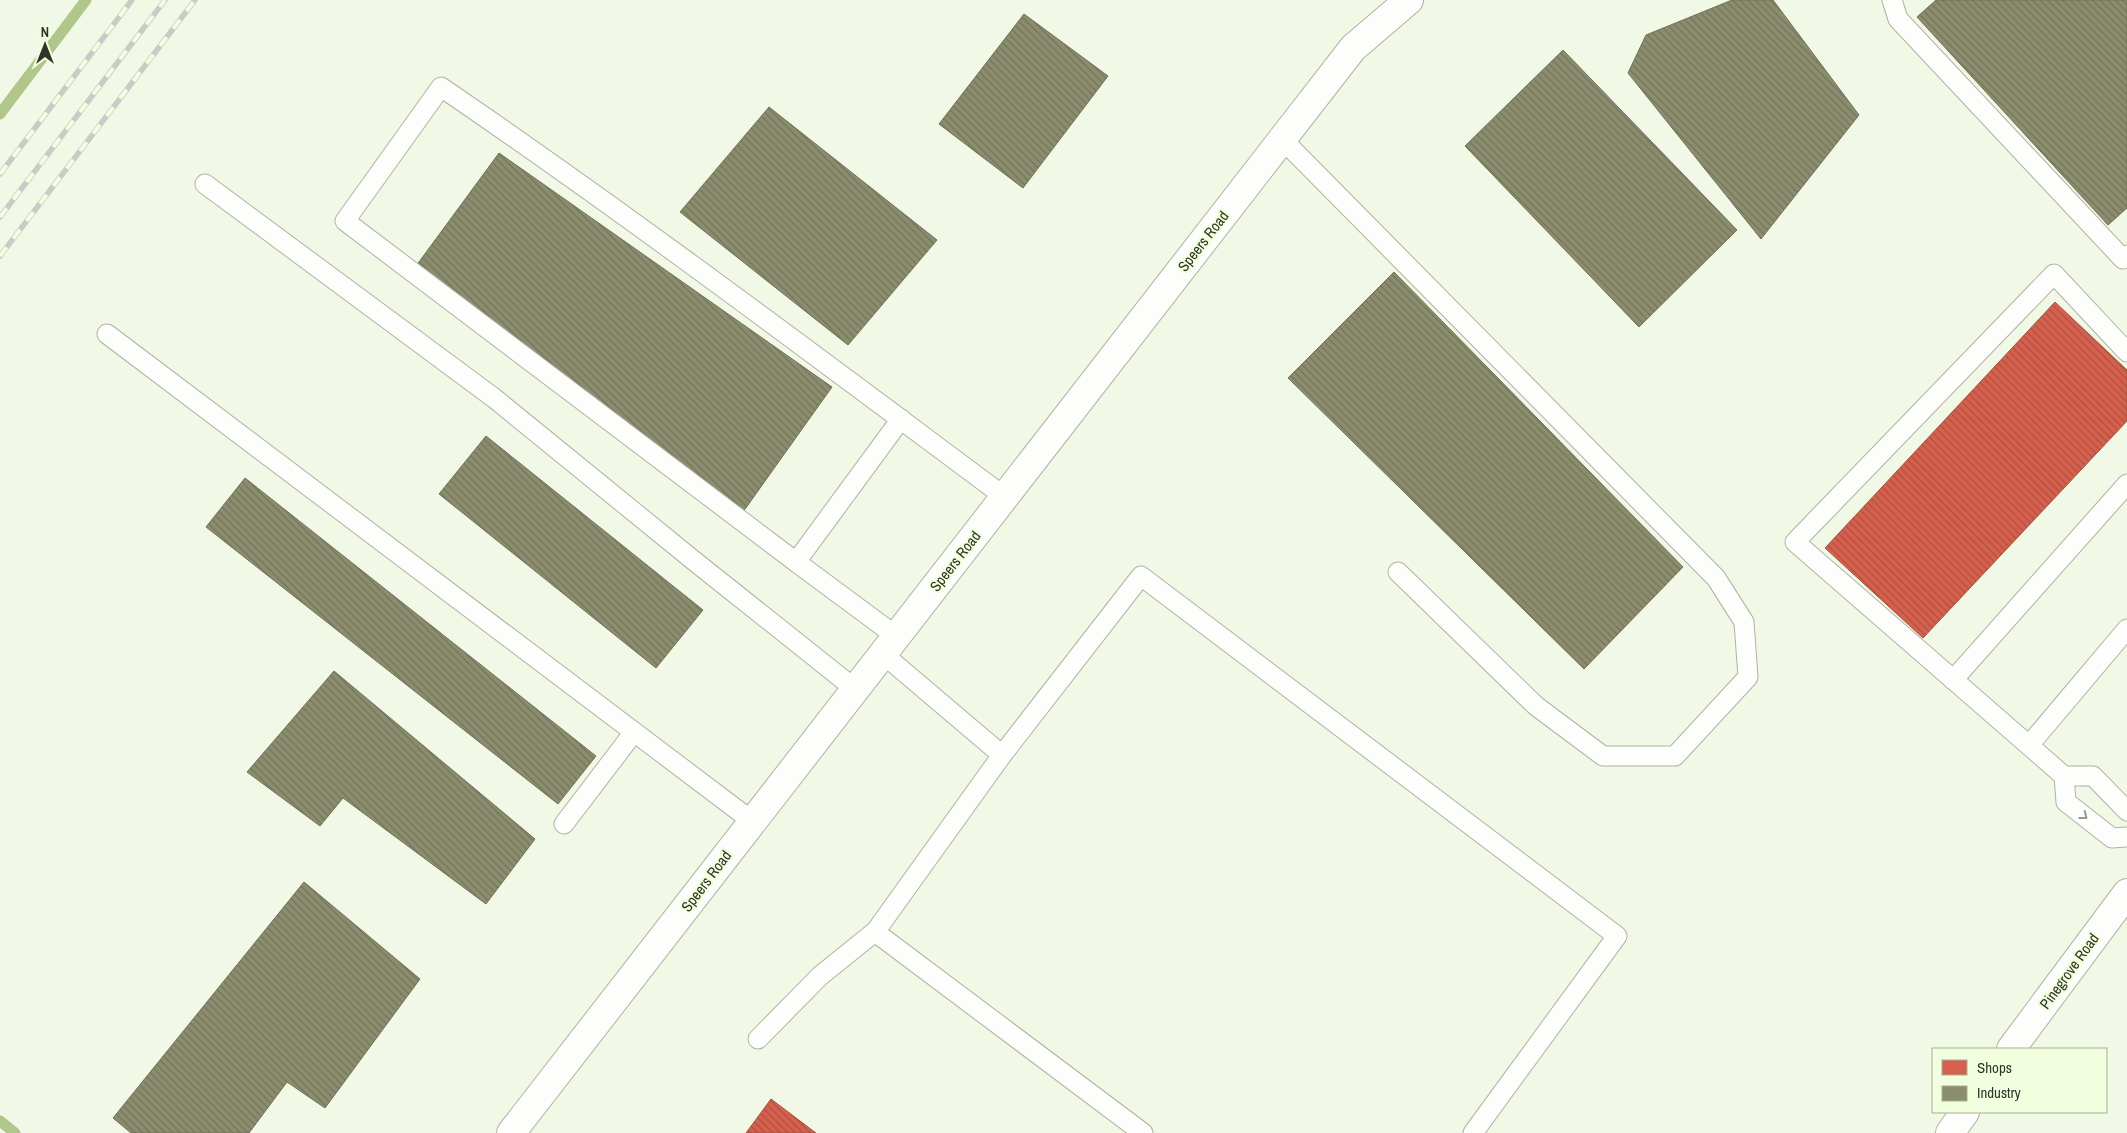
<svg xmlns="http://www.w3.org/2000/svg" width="2127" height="1133" font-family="'Archivo Narrow',sans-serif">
	<defs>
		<pattern id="shops-back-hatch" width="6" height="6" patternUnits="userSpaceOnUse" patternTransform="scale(1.25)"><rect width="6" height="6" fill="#d6604d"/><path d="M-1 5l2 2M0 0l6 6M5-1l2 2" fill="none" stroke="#ae5040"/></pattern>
		<pattern id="industry-back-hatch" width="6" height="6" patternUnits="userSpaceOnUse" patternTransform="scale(1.25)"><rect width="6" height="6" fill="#8c8c6e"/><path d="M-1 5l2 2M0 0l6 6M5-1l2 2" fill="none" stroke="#73735a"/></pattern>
	</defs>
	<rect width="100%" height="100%" fill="#f1f8e6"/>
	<!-- shops -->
	<g fill="url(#shops-back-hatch)" stroke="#a45342">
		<polygon points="2055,302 2127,370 2127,421 1923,638 1825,548"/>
		<polygon points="771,1099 816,1133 746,1133"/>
	</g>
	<!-- industry -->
	<g fill="url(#industry-back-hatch)" stroke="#707259">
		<polygon points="1732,0 1773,0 1859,115 1761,239 1628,73 1646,35"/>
		<polygon points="1936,0 2127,0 2127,208 2108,225 1917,17"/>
		<polygon points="1024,14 1108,76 1023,188 939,124"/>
		<polygon points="1563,50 1737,230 1639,327 1465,146"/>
		<polygon points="769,107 937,240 848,345 680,212"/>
		<polygon points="499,153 832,387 743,512 416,266"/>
		<polygon points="1394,272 1683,567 1584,669 1288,378"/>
		<polygon points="486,436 703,610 656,668 439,494"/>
		<polygon points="245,478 596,756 558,804 206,527"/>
		<polygon points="334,671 535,839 486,904 343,798 320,826 247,772"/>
		<polygon points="304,882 420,979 325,1108 287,1082 249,1133 131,1133 113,1118"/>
	</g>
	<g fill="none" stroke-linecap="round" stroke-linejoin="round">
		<!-- stream -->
		<g stroke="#b1c68b" stroke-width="11">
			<polyline points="0,114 86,0"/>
			<polyline points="0,1121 15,1133"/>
		</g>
		<defs>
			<g id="service">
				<polyline points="1892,0 1898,19 2123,259 2127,255"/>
				<polyline points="1282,139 1716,578 1744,622 1748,677 1675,756 1603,756 1536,706 1398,572"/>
				<polyline points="205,184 494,398 693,560 855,689"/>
				<polyline points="107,334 752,821"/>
				<polyline points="2127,352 2054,274 1795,542 2064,776 2093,776 2127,811"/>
				<path d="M796 562 345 221 441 87C633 218 818 358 1005 497"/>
				<polyline points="896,636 796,562 901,419"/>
				<polyline points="883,654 1002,755"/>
				<polyline points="1953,680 2127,484"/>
				<polyline points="2030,744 2127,629"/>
				<polyline points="2064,776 2066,802 2112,838 2127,837"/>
				<polyline points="564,824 634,732"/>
				<polyline points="758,1039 820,976 877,930"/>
				<polyline points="1143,1133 875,932 1002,755 1141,576 1617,936 1473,1133"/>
			</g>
			<g id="minor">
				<polyline points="2011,1049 2127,893"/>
				<polyline points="1950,1133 1965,1112"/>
			</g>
			<polyline id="secondary" points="511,1133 1353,48 1409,0"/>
		</defs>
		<!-- service casing -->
		<use href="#service" stroke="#aeb3a5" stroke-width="21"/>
		<!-- minor casing -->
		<use href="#minor" stroke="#aeb3a5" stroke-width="30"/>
		<!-- secondary casing -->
		<use href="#secondary" stroke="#aeb3a5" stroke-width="30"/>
		<!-- service -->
		<use href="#service" stroke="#fdfefb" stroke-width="19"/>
		<!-- minor -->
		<use href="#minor" stroke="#fdfefb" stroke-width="28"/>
		<!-- secondary -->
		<use href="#secondary" stroke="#fdfefb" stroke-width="28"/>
		<defs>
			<g id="rail">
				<polyline points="0,174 132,0"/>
				<polyline points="0,217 165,0"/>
				<polyline points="0,256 195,0"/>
			</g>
		</defs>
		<!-- rail casing -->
		<use href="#rail" stroke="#c9cbc6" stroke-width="5.5"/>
		<!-- rail -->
		<use href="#rail" stroke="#f2ffdf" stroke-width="4" stroke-dasharray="11" stroke-linecap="butt"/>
	</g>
	<!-- one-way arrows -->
	<defs><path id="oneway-chevron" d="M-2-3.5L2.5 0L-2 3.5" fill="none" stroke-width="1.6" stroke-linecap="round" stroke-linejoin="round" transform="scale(1.25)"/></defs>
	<use stroke="#969a92" href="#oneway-chevron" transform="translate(2084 816) rotate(38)"/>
	<g text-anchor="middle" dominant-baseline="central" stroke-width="5" stroke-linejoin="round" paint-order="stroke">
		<!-- street labels -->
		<g font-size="15" fill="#303529" stroke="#f2ffdf">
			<text transform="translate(1203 241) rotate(-52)">Speers Road</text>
			<text transform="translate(955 561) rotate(-52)">Speers Road</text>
			<text transform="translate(706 881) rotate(-53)">Speers Road</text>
			<text transform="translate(2069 971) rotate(-54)">Pinegrove Road</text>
		</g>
	</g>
	<!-- legend -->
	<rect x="1932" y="1048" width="175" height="65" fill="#f2ffdf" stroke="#a4ae96"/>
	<rect x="1942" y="1060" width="25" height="15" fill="#d6604d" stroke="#a4ae96"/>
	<text x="1977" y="1073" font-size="15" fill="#303529">Shops</text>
	<rect x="1942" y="1086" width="25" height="15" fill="#8c8c6e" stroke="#a4ae96"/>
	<text x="1977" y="1098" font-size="15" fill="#303529">Industry</text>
	<!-- north arrow -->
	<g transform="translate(45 45)" stroke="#f2ffdf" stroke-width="4" paint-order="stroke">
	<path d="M0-4L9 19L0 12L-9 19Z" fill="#303529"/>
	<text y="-8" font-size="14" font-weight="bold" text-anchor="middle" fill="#303529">N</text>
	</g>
</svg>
